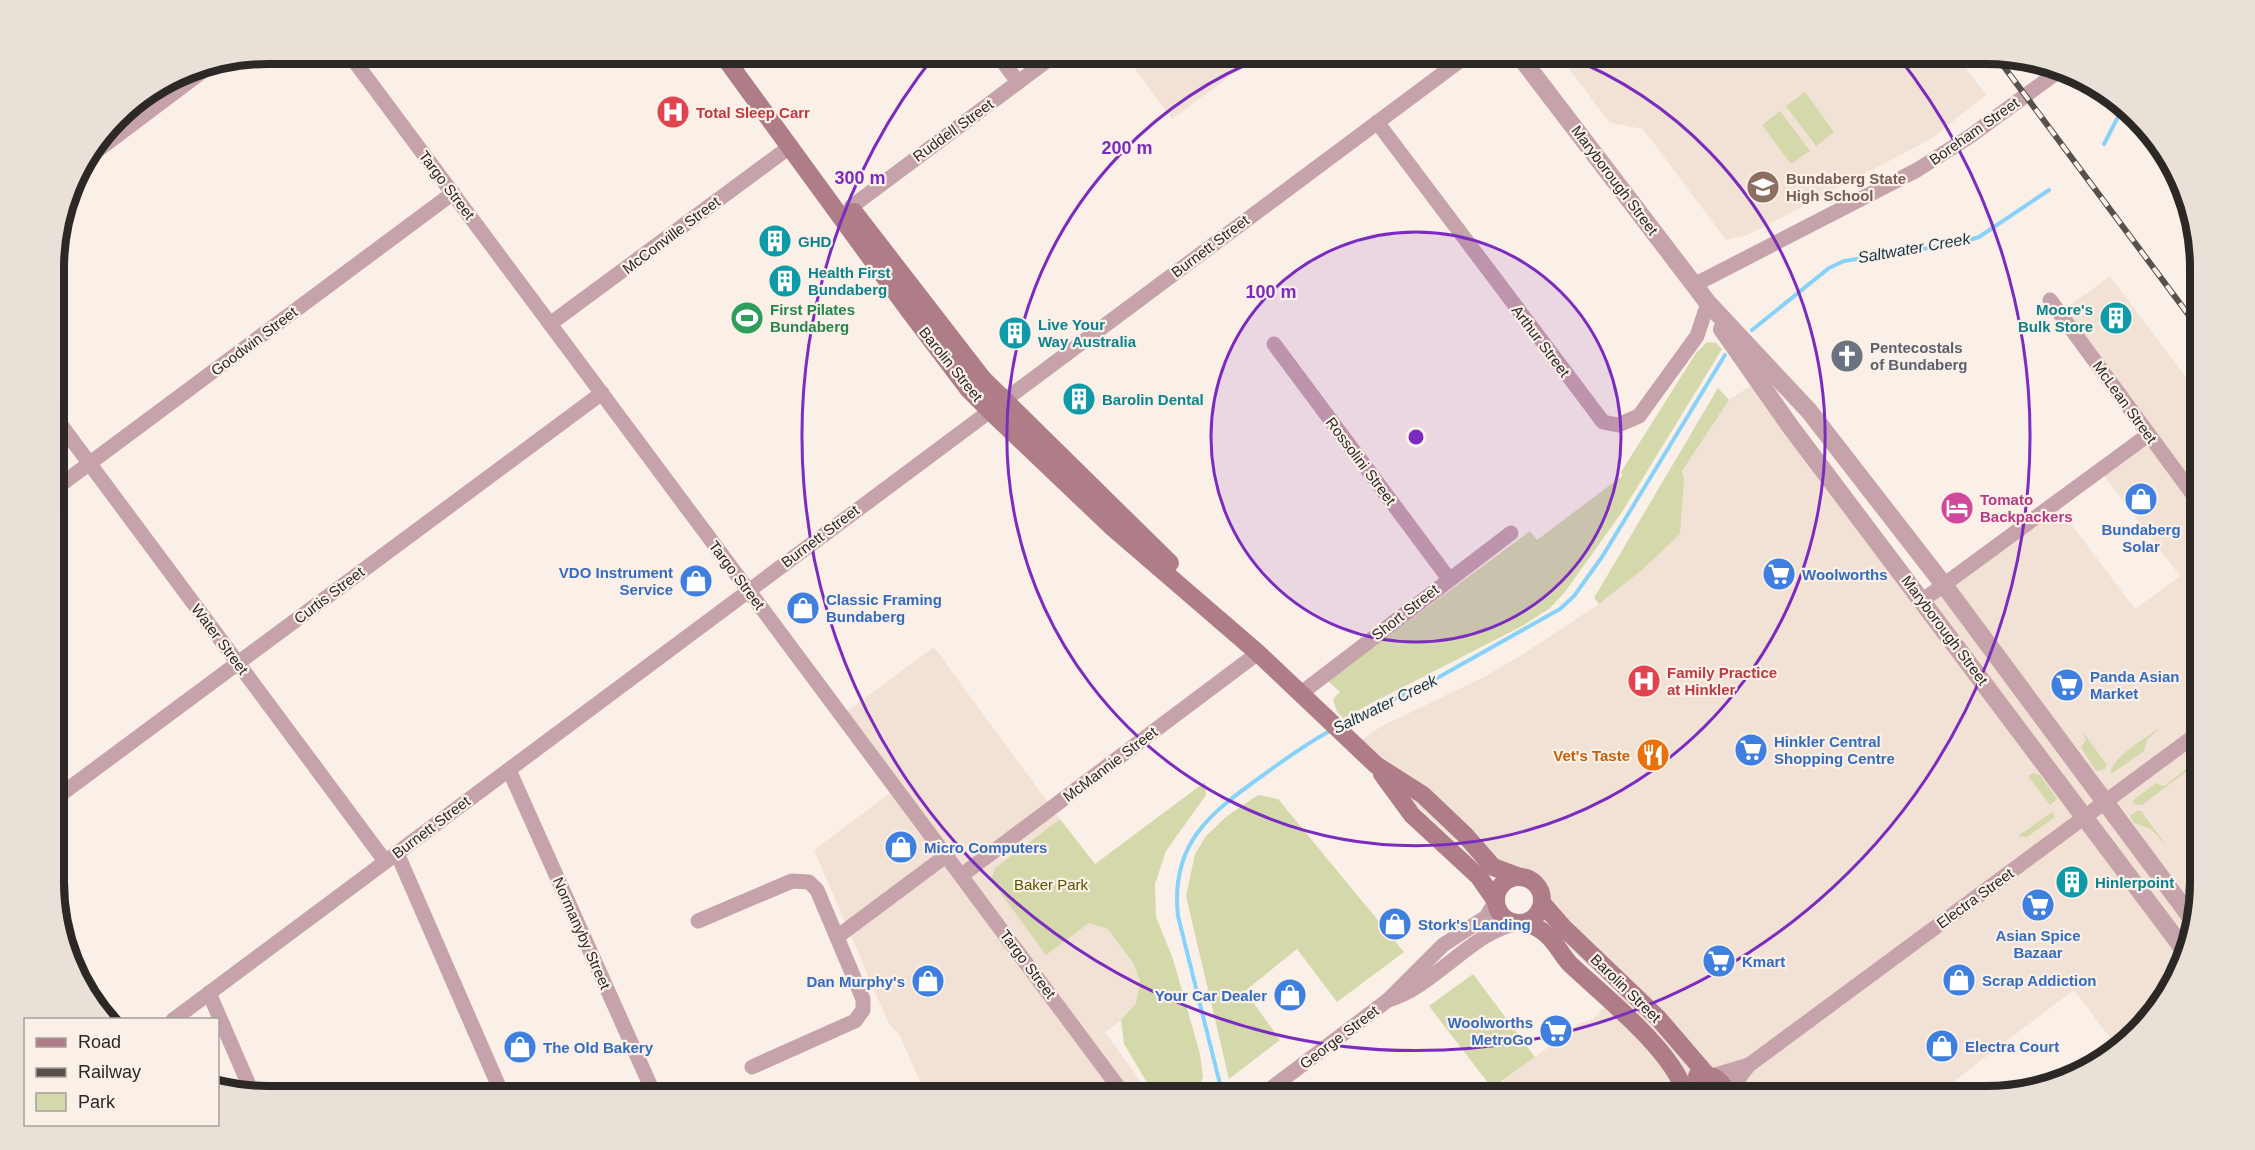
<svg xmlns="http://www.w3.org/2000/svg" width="2255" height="1150" font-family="Arial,sans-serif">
	<rect width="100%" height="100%" fill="#faf0e8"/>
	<!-- built -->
	<g fill="#f2e2d5">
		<polygon points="1124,54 1260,54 1172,119"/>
		<polygon points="1558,54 1955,54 1986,95 1931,139 1748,235 1726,240 1643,129 1610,123"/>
		<polygon points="2110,276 2200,396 2201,882 2179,976 2117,1047 2074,990 1934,1096 1724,1096 1721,1087 1693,1081 1685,1096 1483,1096 1580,1023 1593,1019 1618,993 1534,915 1540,897 1535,886 1523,880 1509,882 1503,886 1353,746 1380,727 1484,677 1520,656 1599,604 1642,570 1684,479 1682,471 1729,400 1761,379 1925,600 2056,504 2135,609 2180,576 2101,472 2150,435 2061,312"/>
		<polygon points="934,647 1060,819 995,868 1089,923 1108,929 1133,963 1140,981 1136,1003 1121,1020 1105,1032 1151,1096 926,1096 900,1036 888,1022 814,850 895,789 841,716"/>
	</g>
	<!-- green -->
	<g fill="#d4d8ab">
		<polygon points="1805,92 1834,132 1816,146 1786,106"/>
		<polygon points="1780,111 1810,151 1791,164 1762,125"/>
		<polygon points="1707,342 1716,343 1722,349 1622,512 1565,592 1550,608 1524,625 1343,718 1337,712 1333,699 1340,692 1328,681 1530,531 1537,540 1622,476 1621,472 1696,353"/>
		<polygon points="1718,388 1729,400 1682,471 1684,479 1680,534 1642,570 1599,604 1594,598"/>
		<path d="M2160 728 2147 740 2144 751 2111 774C2109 759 2147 737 2160 728Z"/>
		<polygon points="2082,731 2107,765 2105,769 2096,771 2081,747 2086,740"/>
		<polygon points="2198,760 2199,762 2142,805 2136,805 2132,801 2156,783 2164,786"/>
		<polygon points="2033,773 2040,775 2057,799 2050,805 2028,776"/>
		<polygon points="1205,782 1206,795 1166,851 1155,884 1156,917 1173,959 1200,1054 1203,1077 1199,1088 1186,1096 1155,1096 1124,1044 1121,1020 1136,1003 1140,981 1133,963 1108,929 1089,923 1046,955 991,880 995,868 1060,819 1095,864"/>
		<polygon points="1258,795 1278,799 1404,952 1337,1002 1297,949 1245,991 1280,1040 1229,1079 1186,896 1195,854 1206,836 1227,816"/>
		<polygon points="2137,811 2141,811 2168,848 2151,829 2134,823 2130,816"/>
		<polygon points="2052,812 2055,817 2027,837 2018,836"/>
		<polygon points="1473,974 1535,1057 1492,1088 1429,1006"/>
	</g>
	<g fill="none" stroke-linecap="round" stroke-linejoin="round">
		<!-- stream -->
		<g stroke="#88d2f9" stroke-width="4">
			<polyline points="2104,144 2121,111"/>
			<polyline points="1752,330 1829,268 1844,261 1960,243 1979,237 2049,190"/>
			<polyline points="1341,725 1439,677 1560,609 1574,596 1602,557 1725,355"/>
			<path d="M1223 1096 1178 916C1170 844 1209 814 1262 776 1285 759 1307 743 1332 730"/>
		</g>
		<!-- minor -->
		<g stroke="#c6a3aa" stroke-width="15">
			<polyline points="349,54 1125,1096"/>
			<polyline points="997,54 1018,82"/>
			<polyline points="1377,122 1603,422 1618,425 1639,416 1697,336 1708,303"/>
			<polyline points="90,156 211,65"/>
			<polyline points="851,207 1056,54"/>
			<polyline points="1694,285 1917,170 1969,137 2059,71"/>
			<polyline points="2050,300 2200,504"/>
			<polyline points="550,324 791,146"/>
			<polyline points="1274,344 1449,579"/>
			<polyline points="55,417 385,861"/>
			<polyline points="55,489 453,193"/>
			<polyline points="1923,600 2148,435"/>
			<polyline points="1300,694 1511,533"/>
			<polyline points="509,770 655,1096"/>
			<polyline points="56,798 602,393"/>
			<polyline points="397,853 503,1096"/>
			<polyline points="962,875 1258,653"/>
			<polyline points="698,921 792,881 809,882 817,890 863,999 863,1010 855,1021 752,1067"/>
			<polyline points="837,937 947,855"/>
			<polyline points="209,993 252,1092"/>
			<path d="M1388 1000C1433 988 1475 929 1517 924"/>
			<polyline points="173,1020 1469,54"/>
			<polyline points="1712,1076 1749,1065"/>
			<polyline points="1726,1095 1749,1065 2201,731"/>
			<polyline points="1261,1096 1388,1000 1443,945 1486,917 1495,902"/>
		</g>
		<!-- tertiary -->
		<g stroke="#c6a3aa" stroke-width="18">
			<polyline points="1518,54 1708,303 1809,411 1944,585 2192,919"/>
			<polyline points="1722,329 1790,426 2185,951"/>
		</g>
		<!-- secondary -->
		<g stroke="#ae7d88" stroke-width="18">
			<polyline points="722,54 910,312 969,390 989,410 1113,528 1258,653 1376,765 1423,795 1465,835 1493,867 1520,877"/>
			<polyline points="854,212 983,379 1170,563"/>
			<polyline points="1382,774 1412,815 1479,877 1495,900"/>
			<circle cx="1519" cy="900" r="23"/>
			<polyline points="1542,903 1563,927 1658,1018 1707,1075"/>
			<path d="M1524 923C1534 925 1541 929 1548 936 1557 944 1562 956 1571 965 1602 994 1673 1051 1684 1091"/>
			<path d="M1697 1076C1712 1073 1724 1080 1726 1096"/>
		</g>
		<defs>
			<polyline id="rail" points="1996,56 2199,329"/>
		</defs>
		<!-- rail casing -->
		<use href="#rail" stroke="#56514d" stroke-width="6"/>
		<!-- rail -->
		<use href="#rail" stroke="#faf0e8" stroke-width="4" stroke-dasharray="11" stroke-linecap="butt"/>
	</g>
	<!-- distance rings -->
	<circle cx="1416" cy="437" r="205" fill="#7b2cbf" fill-opacity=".12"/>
	<g fill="none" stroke="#7b2cbf" stroke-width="3">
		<circle cx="1416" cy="437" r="205"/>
		<path d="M1563 55A409 409 0 1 1 1269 55"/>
		<path d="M1897 55A614 614 0 1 1 935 55"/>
	</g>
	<!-- icons -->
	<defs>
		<symbol id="hospital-disc" viewBox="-11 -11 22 22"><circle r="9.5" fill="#e0444e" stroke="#faf0e8"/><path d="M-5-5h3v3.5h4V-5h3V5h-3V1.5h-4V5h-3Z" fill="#fff"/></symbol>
		<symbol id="school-disc" viewBox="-11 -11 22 22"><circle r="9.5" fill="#8d6e63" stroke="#faf0e8"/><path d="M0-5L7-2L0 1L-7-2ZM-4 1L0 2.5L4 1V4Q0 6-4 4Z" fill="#fff"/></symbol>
		<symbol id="building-disc" viewBox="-11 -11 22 22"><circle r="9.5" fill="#0f9aa8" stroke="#faf0e8"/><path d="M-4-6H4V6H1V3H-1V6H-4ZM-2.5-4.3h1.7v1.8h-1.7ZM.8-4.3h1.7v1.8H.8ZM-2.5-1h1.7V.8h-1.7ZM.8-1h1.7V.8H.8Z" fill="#fff"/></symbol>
		<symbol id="stadium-disc" viewBox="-11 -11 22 22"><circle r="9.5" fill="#2e9e5b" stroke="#faf0e8"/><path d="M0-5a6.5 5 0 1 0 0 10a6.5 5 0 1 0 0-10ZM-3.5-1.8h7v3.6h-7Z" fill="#fff"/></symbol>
		<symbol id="church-disc" viewBox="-11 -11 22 22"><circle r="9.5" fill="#6b7280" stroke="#faf0e8"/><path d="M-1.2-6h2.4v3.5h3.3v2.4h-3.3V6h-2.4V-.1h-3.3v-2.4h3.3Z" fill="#fff"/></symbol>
		<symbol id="shop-disc" viewBox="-11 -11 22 22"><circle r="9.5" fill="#3f7fe0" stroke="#faf0e8"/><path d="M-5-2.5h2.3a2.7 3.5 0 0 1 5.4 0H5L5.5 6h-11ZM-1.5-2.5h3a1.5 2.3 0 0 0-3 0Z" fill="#fff"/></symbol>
		<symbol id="hotel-disc" viewBox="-11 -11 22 22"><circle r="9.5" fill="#d1479c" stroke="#faf0e8"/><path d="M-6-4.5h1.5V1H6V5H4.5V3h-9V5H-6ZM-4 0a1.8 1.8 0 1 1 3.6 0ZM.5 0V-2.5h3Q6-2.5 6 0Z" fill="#fff"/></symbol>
		<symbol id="supermarket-disc" viewBox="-11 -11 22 22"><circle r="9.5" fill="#3f7fe0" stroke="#faf0e8"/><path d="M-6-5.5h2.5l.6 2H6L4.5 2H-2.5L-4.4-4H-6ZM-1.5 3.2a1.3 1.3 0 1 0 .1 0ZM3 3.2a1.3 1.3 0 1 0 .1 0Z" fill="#fff"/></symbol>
		<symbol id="restaurant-disc" viewBox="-11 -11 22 22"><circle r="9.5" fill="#e8710a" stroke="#faf0e8"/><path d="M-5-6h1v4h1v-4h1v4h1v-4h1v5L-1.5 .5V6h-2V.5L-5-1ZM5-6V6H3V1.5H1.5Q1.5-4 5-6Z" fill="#fff"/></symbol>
	</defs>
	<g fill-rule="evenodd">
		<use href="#hospital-disc" x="654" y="93" width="38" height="38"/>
		<use href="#school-disc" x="1744" y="168" width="38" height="38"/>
		<use href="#building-disc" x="756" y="222" width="38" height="38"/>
		<use href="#building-disc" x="766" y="262" width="38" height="38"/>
		<use href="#stadium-disc" x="728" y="299" width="38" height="38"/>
		<use href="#building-disc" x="2097" y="299" width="38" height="38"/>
		<use href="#building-disc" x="996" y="314" width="38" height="38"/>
		<use href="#church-disc" x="1828" y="337" width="38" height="38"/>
		<use href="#building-disc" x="1060" y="380" width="38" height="38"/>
		<use href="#shop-disc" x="2122" y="480" width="38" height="38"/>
		<use href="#hotel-disc" x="1938" y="489" width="38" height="38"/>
		<use href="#supermarket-disc" x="1760" y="555" width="38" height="38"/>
		<use href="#shop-disc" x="677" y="562" width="38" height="38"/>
		<use href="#shop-disc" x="784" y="589" width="38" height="38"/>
		<use href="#hospital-disc" x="1625" y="662" width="38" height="38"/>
		<use href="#supermarket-disc" x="2048" y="666" width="38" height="38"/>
		<use href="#supermarket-disc" x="1732" y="731" width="38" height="38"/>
		<use href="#restaurant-disc" x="1634" y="736" width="38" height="38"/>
		<use href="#shop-disc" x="882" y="828" width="38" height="38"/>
		<use href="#building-disc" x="2053" y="863" width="38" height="38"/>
		<use href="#supermarket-disc" x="2019" y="886" width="38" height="38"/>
		<use href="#shop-disc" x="1376" y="905" width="38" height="38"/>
		<use href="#supermarket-disc" x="1700" y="942" width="38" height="38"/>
		<use href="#shop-disc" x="1940" y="961" width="38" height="38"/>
		<use href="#shop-disc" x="909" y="962" width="38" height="38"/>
		<use href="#shop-disc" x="1271" y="976" width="38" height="38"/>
		<use href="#supermarket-disc" x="1537" y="1012" width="38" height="38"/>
		<use href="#shop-disc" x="1923" y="1027" width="38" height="38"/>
		<use href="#shop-disc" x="501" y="1028" width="38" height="38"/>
	</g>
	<g text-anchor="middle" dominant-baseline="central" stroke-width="4.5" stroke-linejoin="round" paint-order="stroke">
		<!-- health labels -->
		<g font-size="15" font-weight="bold" fill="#be3a42" stroke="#faf0e8" text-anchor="start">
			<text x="696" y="112">Total Sleep Carr</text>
			<text x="1667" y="672">Family Practice<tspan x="1667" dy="17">at Hinkler</tspan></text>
		</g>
		<!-- street labels -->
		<g font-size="15" fill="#2b2825" stroke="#faf0e8">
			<text transform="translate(953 130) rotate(-36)">Ruddell Street</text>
			<text transform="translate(1974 131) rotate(-35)">Boreham Street</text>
			<text transform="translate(1615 180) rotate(53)">Maryborough Street</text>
			<text transform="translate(447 185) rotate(53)">Targo Street</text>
			<text transform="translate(671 235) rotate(-37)">McConville Street</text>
			<text transform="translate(1210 246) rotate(-37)">Burnett Street</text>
			<text transform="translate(254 341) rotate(-37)">Goodwin Street</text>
			<text transform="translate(1541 341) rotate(53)">Arthur Street</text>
			<text transform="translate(951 364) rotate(51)">Barolin Street</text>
			<text transform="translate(2125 402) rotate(54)">McLean Street</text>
			<text transform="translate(1361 461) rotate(53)">Rossolini Street</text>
			<text transform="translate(820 536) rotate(-37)">Burnett Street</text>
			<text transform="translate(737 575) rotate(53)">Targo Street</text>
			<text transform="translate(329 595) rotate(-37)">Curtis Street</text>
			<text transform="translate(1405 612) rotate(-38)">Short Street</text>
			<text transform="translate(1945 630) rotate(53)">Maryborough Street</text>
			<text transform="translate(220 639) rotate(53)">Water Street</text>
			<text transform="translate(1110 764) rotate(-37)">McMannie Street</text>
			<text transform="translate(431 827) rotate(-37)">Burnett Street</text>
			<text transform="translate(1975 898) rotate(-36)">Electra Street</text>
			<text transform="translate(582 933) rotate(66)">Normanyby Street</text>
			<text transform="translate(1028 964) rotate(53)">Targo Street</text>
			<text transform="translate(1626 988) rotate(44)">Barolin Street</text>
			<text transform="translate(1339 1037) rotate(-37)">George Street</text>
		</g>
		<!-- education labels -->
		<g font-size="15" font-weight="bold" fill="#785e54" stroke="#faf0e8" text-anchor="start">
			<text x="1786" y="178">Bundaberg State<tspan x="1786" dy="17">High School</tspan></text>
		</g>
		<!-- culture labels -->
		<g font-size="15" font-weight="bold" fill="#0d838f" stroke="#faf0e8" text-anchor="start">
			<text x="798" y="241">GHD</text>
			<text x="808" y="272">Health First<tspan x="808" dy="17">Bundaberg</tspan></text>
			<text x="2093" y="309" text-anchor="end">Moore's<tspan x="2093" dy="17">Bulk Store</tspan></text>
			<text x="1038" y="324">Live Your<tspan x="1038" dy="17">Way Australia</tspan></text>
			<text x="1102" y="399">Barolin Dental</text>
			<text x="2095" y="882">Hinlerpoint</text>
		</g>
		<!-- leisure labels -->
		<g font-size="15" font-weight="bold" fill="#27864d" stroke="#faf0e8" text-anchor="start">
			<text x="770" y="309">First Pilates<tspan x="770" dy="17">Bundaberg</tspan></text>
		</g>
		<!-- worship labels -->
		<g font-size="15" font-weight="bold" fill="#5b616d" stroke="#faf0e8" text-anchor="start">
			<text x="1870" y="347">Pentecostals<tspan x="1870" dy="17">of Bundaberg</tspan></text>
		</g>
		<!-- hotel labels -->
		<g font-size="15" font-weight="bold" fill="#b23c85" stroke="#faf0e8" text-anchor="start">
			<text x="1980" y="499">Tomato<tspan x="1980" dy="17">Backpackers</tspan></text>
		</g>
		<!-- shop labels -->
		<g font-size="15" font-weight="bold" fill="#366cbe" stroke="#faf0e8" text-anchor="start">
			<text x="2141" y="529" text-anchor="middle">Bundaberg<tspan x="2141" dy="17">Solar</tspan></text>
			<text x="673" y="572" text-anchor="end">VDO Instrument<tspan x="673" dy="17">Service</tspan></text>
			<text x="1802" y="574">Woolworths</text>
			<text x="826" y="599">Classic Framing<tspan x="826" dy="17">Bundaberg</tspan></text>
			<text x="2090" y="676">Panda Asian<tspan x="2090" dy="17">Market</tspan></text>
			<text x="1774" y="741">Hinkler Central<tspan x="1774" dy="17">Shopping Centre</tspan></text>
			<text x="924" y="847">Micro Computers</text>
			<text x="1418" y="924">Stork's Landing</text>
			<text x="2038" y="935" text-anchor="middle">Asian Spice<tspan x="2038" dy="17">Bazaar</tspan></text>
			<text x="1742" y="961">Kmart</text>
			<text x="1982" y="980">Scrap Addiction</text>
			<text x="905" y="981" text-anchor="end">Dan Murphy's</text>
			<text x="1267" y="995" text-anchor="end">Your Car Dealer</text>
			<text x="1533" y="1022" text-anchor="end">Woolworths<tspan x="1533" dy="17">MetroGo</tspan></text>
			<text x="1965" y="1046">Electra Court</text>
			<text x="543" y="1047">The Old Bakery</text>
		</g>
		<!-- food labels -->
		<g font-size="15" font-weight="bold" fill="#c56008" stroke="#faf0e8" text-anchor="end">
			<text x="1630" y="755">Vet's Taste</text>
		</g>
		<!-- park labels -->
		<g font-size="15" fill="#555700" stroke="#faf0e8">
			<text x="1051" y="884">Baker Park</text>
		</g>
		<!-- water labels -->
		<g font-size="16" font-style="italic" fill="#143546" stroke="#faf0e8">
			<text transform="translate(1914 248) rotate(-10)">Saltwater Creek</text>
			<text transform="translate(1385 704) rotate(-26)">Saltwater Creek</text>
		</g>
	</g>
	<!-- crop -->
	<path d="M0 0H2255V1150H0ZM268 64H1986A204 204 0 0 1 2190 268V882A204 204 0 0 1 1986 1086H268A204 204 0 0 1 64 882V268A204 204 0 0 1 268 64Z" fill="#e9e0d8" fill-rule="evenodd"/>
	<path fill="none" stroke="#2b2825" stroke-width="8" d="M268 64H1986A204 204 0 0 1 2190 268V882A204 204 0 0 1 1986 1086H268A204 204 0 0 1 64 882V268A204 204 0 0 1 268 64Z"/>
	<circle cx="1416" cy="437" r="9" fill="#7b2cbf" stroke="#faf0e8" stroke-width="3"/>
	<g font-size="18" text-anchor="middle" font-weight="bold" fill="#7b2cbf" stroke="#faf0e8" stroke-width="4.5" stroke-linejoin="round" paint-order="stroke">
		<text x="1127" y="154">200 m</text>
		<text x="860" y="184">300 m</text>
		<text x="1271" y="298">100 m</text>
	</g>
	<!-- legend -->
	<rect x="24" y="1018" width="195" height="108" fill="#faf0e8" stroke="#a7a09a" stroke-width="1.5"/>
	<rect x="36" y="1038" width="30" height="9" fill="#ae7d88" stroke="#a7a09a" stroke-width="1.5"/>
	<text x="78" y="1048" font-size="18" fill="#2b2825">Road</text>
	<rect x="36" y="1068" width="30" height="9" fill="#56514d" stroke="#a7a09a" stroke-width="1.5"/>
	<text x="78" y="1078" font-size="18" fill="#2b2825">Railway</text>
	<rect x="36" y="1093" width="30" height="18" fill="#d4d8ab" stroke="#a7a09a" stroke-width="1.5"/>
	<text x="78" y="1108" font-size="18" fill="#2b2825">Park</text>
</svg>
